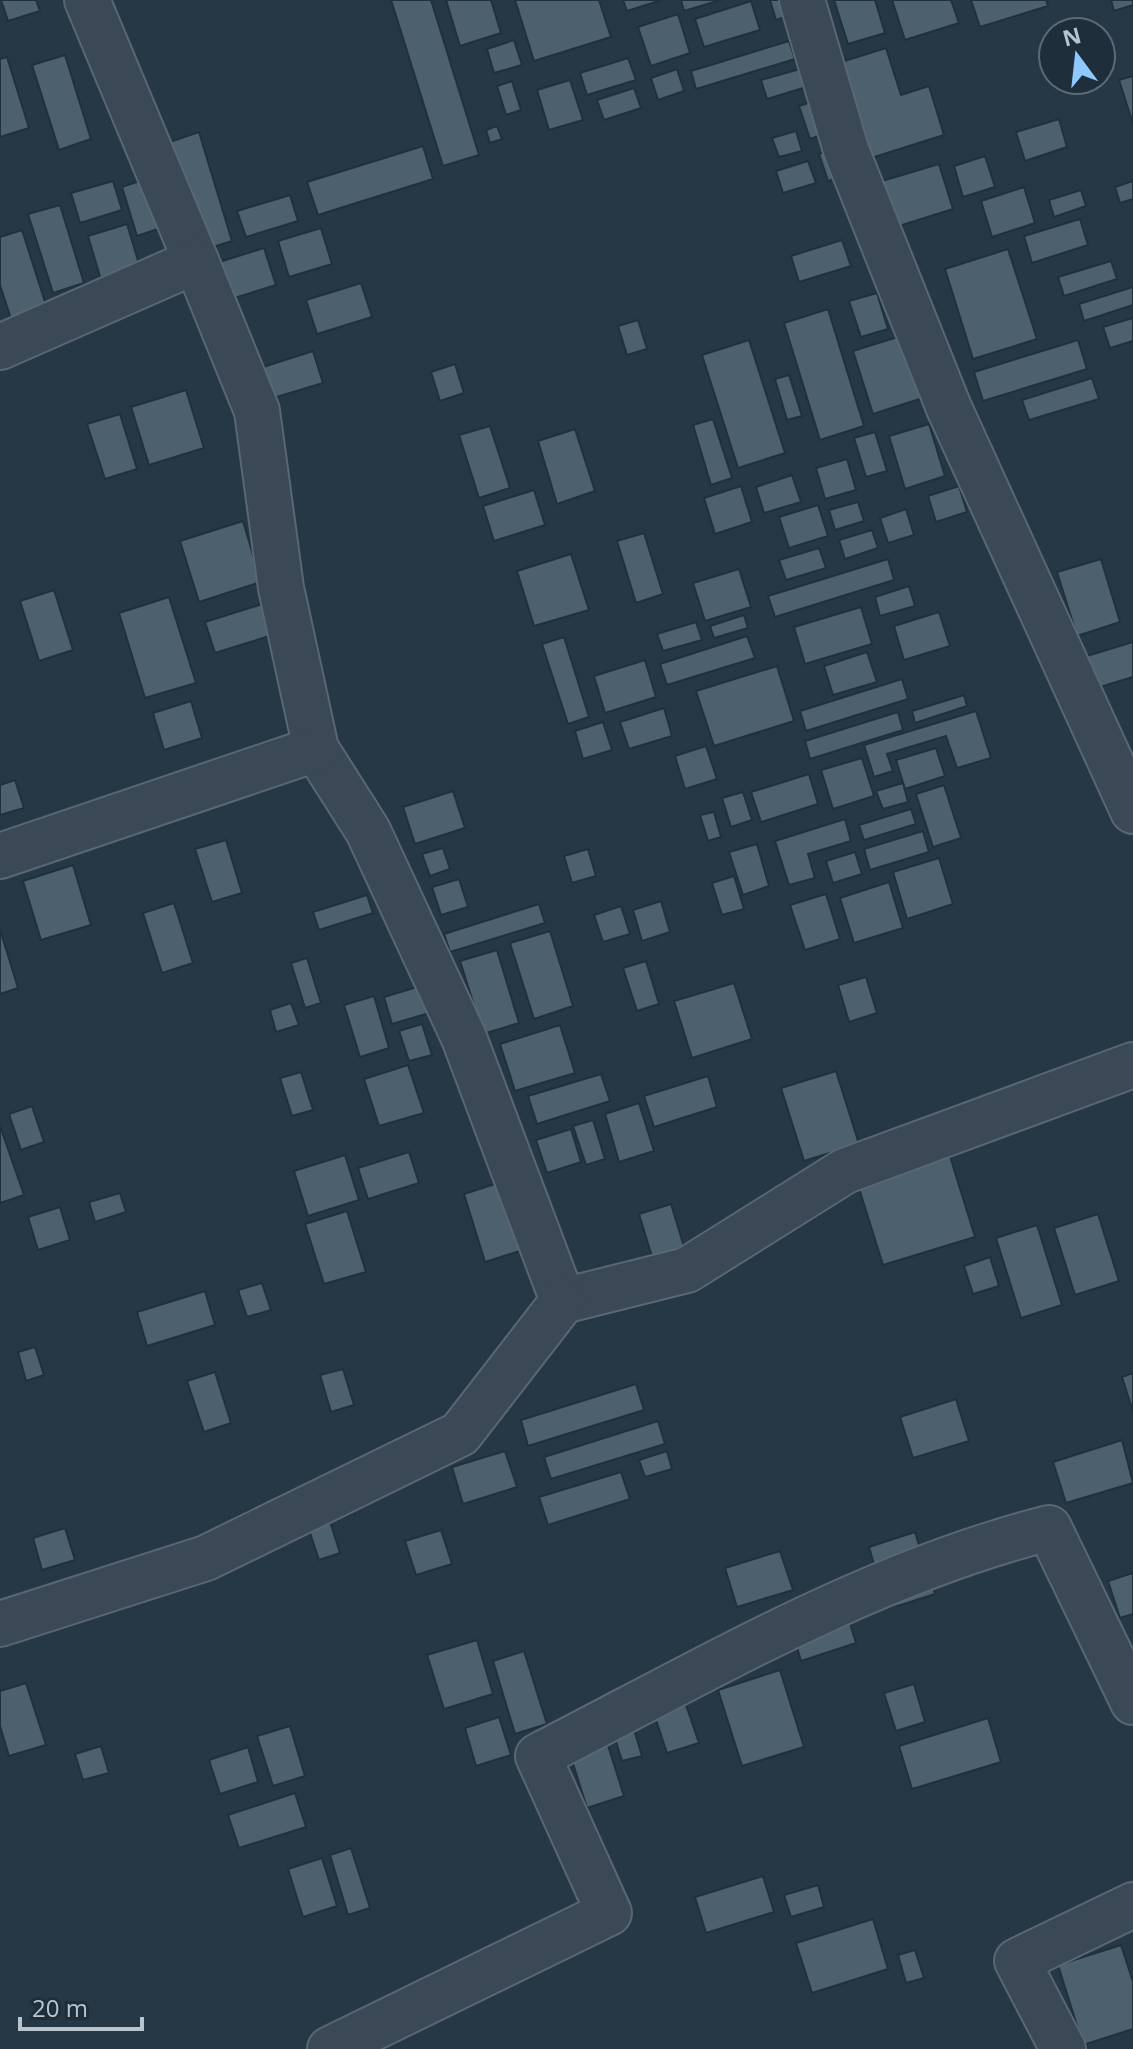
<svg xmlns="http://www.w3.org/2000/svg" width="1133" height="2049" font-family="'Open Sans',sans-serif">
	<rect width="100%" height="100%" fill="#263846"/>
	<!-- building -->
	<g fill="#4c606e" stroke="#21303d" stroke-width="2">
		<polygon points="1,0 36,0 40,11 8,21"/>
		<polygon points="391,0 431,0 479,155 443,166"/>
		<polygon points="446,0 491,0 501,33 460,46"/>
		<polygon points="515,0 599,0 611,37 534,61"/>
		<polygon points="623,0 662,0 627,11"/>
		<polygon points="681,0 721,0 684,11"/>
		<polygon points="770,0 789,0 794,14 776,20"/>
		<polygon points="834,0 875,0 885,33 848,44"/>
		<polygon points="892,0 951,0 959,23 905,40"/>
		<polygon points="971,0 1046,0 1048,6 980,27"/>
		<polygon points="1111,0 1133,0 1133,5 1114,11"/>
		<polygon points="751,1 760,30 704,47 695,19"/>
		<polygon points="678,14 690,53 651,66 638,27"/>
		<polygon points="514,40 522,65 494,73 487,49"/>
		<polygon points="789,41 795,59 696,89 691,71"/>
		<polygon points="886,48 901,95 929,86 944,135 868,159 838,63"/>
		<polygon points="65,55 91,139 59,150 32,65"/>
		<polygon points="7,57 29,128 0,137 0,59"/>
		<polygon points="628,58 636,80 587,95 580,73"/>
		<polygon points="807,67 813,85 767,99 761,80"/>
		<polygon points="677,69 684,91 658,100 651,78"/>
		<polygon points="1133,76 1133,124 1119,80"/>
		<polygon points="570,80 583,120 549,130 537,90"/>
		<polygon points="512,81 521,110 506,115 497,86"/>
		<polygon points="634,88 641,108 604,120 597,100"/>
		<polygon points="811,102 821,135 810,139 799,106"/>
		<polygon points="1059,119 1067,147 1025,161 1016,132"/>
		<polygon points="497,126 502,139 490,143 486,130"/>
		<polygon points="796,131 802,151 779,157 772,138"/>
		<polygon points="199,132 232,241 197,252 164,144"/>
		<polygon points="423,146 433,179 318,215 307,182"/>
		<polygon points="834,149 843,177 828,181 819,154"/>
		<polygon points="985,156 995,187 963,197 954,166"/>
		<polygon points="808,161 816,183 783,193 776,171"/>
		<polygon points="939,164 953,209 896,227 882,181"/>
		<polygon points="151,177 167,226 137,236 122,187"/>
		<polygon points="113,181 122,210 80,223 71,193"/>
		<polygon points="1133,181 1133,199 1120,203 1115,187"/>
		<polygon points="1024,187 1035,223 992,237 981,201"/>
		<polygon points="1081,190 1086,206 1054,217 1049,200"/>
		<polygon points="290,195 298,221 246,237 237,211"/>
		<polygon points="60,205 84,283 53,293 28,214"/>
		<polygon points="1080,219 1088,245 1032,263 1024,236"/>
		<polygon points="127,224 140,267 101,280 88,236"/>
		<polygon points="321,228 332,264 289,277 278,241"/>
		<polygon points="22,230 47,308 11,319 0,285 0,237"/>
		<polygon points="842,240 851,266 799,282 791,256"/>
		<polygon points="264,248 276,285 228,300 216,263"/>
		<polygon points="1008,249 1037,339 973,359 945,269"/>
		<polygon points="1111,261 1117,279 1064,296 1058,277"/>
		<polygon points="361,283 372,317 317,334 306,300"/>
		<polygon points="1133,287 1133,305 1084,321 1079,304"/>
		<polygon points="877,293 888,329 861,337 849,301"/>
		<polygon points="828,309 864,426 820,440 784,323"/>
		<polygon points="1133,318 1133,341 1110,348 1103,327"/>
		<polygon points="638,320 647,349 627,355 618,326"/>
		<polygon points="907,334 926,397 873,414 853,351"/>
		<polygon points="749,340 785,453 738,468 702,355"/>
		<polygon points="1078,340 1087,369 983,401 974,372"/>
		<polygon points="313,351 323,383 270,399 260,368"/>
		<polygon points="455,364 464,393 440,401 431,372"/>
		<polygon points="789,375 802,416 787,420 775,379"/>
		<polygon points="1092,378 1099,399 1029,420 1022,400"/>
		<polygon points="186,390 204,448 149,465 131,407"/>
		<polygon points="120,414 137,469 105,479 87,424"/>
		<polygon points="713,419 732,478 711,485 693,425"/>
		<polygon points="929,424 945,476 905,489 889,436"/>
		<polygon points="490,426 510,488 479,498 459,435"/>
		<polygon points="575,429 595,491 557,504 538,441"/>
		<polygon points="875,432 887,471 866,477 854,438"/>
		<polygon points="847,459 856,490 825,499 816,468"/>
		<polygon points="792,475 801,502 764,513 756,487"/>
		<polygon points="741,486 752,522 715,534 704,498"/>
		<polygon points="959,486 967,512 936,522 928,496"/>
		<polygon points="534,490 545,525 494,541 483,506"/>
		<polygon points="858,502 864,521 835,530 829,510"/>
		<polygon points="818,505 828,536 789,548 779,517"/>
		<polygon points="906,509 914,535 888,543 880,518"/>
		<polygon points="243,521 261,582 199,602 180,541"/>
		<polygon points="872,530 878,548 845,559 839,540"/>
		<polygon points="644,533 663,594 636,603 617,541"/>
		<polygon points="819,548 826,568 786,580 779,560"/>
		<polygon points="571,554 589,610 534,626 517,571"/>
		<polygon points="888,559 894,580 775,617 768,596"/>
		<polygon points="1101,559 1120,622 1077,636 1057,572"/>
		<polygon points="739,569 751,607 705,621 693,583"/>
		<polygon points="909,586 915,606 880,616 875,597"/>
		<polygon points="54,590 73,650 39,661 20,601"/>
		<polygon points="169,597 196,683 145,698 119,613"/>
		<polygon points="269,602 279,633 215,653 205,622"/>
		<polygon points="861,607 872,644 805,664 794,627"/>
		<polygon points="939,612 950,646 904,660 894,626"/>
		<polygon points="744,615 748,628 714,638 710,626"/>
		<polygon points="696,622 702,640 663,651 657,634"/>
		<polygon points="747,636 755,658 667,685 660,664"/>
		<polygon points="564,637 589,717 568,724 542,644"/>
		<polygon points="1133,642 1133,677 1087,691 1077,659"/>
		<polygon points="867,652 877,682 833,695 824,666"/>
		<polygon points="645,660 656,697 605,713 594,676"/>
		<polygon points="777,666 794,721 714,746 696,691"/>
		<polygon points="902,679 908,699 806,731 800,711"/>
		<polygon points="964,695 967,706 915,723 912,711"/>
		<polygon points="191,701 202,738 164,750 153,713"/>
		<polygon points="664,708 672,736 629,749 620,722"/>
		<polygon points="976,711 991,758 957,768 946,736 887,754 893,771 874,777 864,745"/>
		<polygon points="898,712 903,730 810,759 805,741"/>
		<polygon points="603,722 612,750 583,759 575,731"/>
		<polygon points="706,746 717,779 685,789 675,756"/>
		<polygon points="936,748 945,776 905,789 896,760"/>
		<polygon points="862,758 874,796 833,809 821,770"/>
		<polygon points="809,774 818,804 761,822 751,792"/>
		<polygon points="15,780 24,808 0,815 0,785"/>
		<polygon points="903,783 908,802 883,809 876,791"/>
		<polygon points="944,785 961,838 933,847 916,794"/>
		<polygon points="453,791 465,828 415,844 403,807"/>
		<polygon points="743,792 752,820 731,827 722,798"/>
		<polygon points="911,809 916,824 864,840 859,825"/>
		<polygon points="714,812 721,837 708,841 700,815"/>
		<polygon points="845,819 851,841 808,854 815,878 789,885 775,841"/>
		<polygon points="923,831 929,852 870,870 864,849"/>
		<polygon points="226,840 242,893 212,902 195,849"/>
		<polygon points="757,844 769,886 743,895 729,852"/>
		<polygon points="443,848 450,869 430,876 422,854"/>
		<polygon points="588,849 596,876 572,883 564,856"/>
		<polygon points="855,852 862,874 833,883 826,861"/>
		<polygon points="939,858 953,904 907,919 893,872"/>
		<polygon points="73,865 91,925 41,940 23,881"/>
		<polygon points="734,876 744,909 722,915 712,883"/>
		<polygon points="459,879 468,907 441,915 432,887"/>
		<polygon points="889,882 903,928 854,943 840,898"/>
		<polygon points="826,894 840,939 805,950 790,905"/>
		<polygon points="367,895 373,913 319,930 313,912"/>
		<polygon points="661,901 670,932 642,941 633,910"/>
		<polygon points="174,903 193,963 162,973 143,913"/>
		<polygon points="539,904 545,923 450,952 444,934"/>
		<polygon points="621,906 630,934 603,942 594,915"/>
		<polygon points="0,929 18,988 0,994"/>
		<polygon points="550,931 573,1006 534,1019 510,943"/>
		<polygon points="497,950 519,1023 483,1034 460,961"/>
		<polygon points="307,958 321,1003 305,1008 291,963"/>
		<polygon points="646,961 659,1004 637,1011 623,968"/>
		<polygon points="866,977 877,1013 849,1022 838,985"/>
		<polygon points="734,983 752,1039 692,1058 674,1001"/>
		<polygon points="427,984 436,1011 392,1024 384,997"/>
		<polygon points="374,996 389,1048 360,1057 344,1005"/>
		<polygon points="291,1003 299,1025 276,1032 270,1010"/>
		<polygon points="422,1024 432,1055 409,1061 399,1031"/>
		<polygon points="560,1025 575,1073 515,1091 500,1044"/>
		<polygon points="408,1065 424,1113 379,1126 364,1079"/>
		<polygon points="836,1071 859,1144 804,1161 781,1088"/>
		<polygon points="301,1072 313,1110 292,1116 280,1078"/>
		<polygon points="601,1074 610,1101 537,1124 528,1096"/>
		<polygon points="708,1076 717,1107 654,1127 644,1096"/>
		<polygon points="639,1103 654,1151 619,1162 605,1114"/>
		<polygon points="32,1106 44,1142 21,1150 9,1114"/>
		<polygon points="593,1120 605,1159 586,1165 573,1126"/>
		<polygon points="0,1126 24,1195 0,1203"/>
		<polygon points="571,1129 581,1162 547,1173 536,1140"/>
		<polygon points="409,1152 419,1183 368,1199 358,1168"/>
		<polygon points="949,1153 975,1237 883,1265 857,1182"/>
		<polygon points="345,1155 359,1200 308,1216 294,1171"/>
		<polygon points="498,1183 520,1251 485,1262 464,1194"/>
		<polygon points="120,1193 126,1212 95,1222 89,1202"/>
		<polygon points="671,1204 685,1250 653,1260 639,1214"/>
		<polygon points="60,1207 70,1240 38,1250 28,1217"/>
		<polygon points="347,1211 366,1272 324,1284 305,1224"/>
		<polygon points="1098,1214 1119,1281 1075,1295 1054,1228"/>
		<polygon points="1037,1225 1062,1305 1021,1318 996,1238"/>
		<polygon points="990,1257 999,1286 973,1294 964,1266"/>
		<polygon points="262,1283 271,1310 247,1317 238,1290"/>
		<polygon points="205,1291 215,1325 147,1346 137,1312"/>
		<polygon points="35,1347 44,1375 26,1381 18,1352"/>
		<polygon points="343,1369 354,1405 331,1412 320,1375"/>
		<polygon points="215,1372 231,1423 204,1432 187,1381"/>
		<polygon points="1133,1373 1133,1412 1122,1377"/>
		<polygon points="636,1384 644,1410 528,1446 521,1420"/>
		<polygon points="956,1399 969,1441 913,1458 900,1417"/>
		<polygon points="658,1421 665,1444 551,1479 544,1457"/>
		<polygon points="1122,1440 1133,1483 1066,1503 1053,1462"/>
		<polygon points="505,1451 517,1487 463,1504 452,1467"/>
		<polygon points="667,1451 672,1469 645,1477 639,1460"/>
		<polygon points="621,1472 630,1499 548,1525 539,1497"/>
		<polygon points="329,1518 340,1553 319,1560 307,1524"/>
		<polygon points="65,1528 75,1560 42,1570 33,1538"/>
		<polygon points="441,1530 452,1564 416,1575 405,1541"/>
		<polygon points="915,1532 925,1564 878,1578 869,1547"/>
		<polygon points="780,1551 793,1590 737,1607 725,1568"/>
		<polygon points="928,1573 935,1594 898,1606 891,1585"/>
		<polygon points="1133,1573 1133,1614 1120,1618 1108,1581"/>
		<polygon points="849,1620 856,1643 801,1661 794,1637"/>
		<polygon points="477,1640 493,1694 444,1709 427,1655"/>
		<polygon points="524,1651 547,1724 515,1734 493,1661"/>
		<polygon points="780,1670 804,1747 742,1766 718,1690"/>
		<polygon points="26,1683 46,1745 9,1756 0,1726 0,1691"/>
		<polygon points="914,1684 925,1722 896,1731 884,1693"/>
		<polygon points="686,1705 699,1743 667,1753 654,1714"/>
		<polygon points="499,1717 511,1755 476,1766 465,1728"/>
		<polygon points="988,1718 1001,1762 912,1789 899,1746"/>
		<polygon points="290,1726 305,1776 273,1786 257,1736"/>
		<polygon points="633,1726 642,1756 622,1761 613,1732"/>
		<polygon points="606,1739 624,1796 587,1808 569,1751"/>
		<polygon points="101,1746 109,1773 83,1780 75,1754"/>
		<polygon points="248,1747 258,1782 220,1794 209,1760"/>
		<polygon points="295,1793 306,1827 239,1848 228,1815"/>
		<polygon points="351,1848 370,1908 348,1915 330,1855"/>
		<polygon points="322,1858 337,1906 303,1917 288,1869"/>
		<polygon points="763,1876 774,1912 706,1933 695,1897"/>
		<polygon points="818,1885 824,1907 791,1917 784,1895"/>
		<polygon points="873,1919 888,1969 812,1993 796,1943"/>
		<polygon points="1121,1945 1133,1982 1133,2029 1083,2045 1058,1965"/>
		<polygon points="915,1950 924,1978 906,1983 898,1955"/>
	</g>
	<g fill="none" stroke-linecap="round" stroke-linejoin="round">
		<defs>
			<g id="street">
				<polyline points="87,0 196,261"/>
				<polyline points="802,0 846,150 949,408 1133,811"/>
				<polyline points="0,347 196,261 257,411 281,588 316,749 368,831 464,1038 563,1301 687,1270 845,1171 1133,1065"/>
				<polyline points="0,856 316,749"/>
				<polyline points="0,1624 206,1558 460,1434 563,1301"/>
				<path d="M330 2049 609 1913 538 1756C704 1671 868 1574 1049 1528L1133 1702"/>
				<polyline points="1063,2049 1017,1961 1133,1905"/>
			</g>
		</defs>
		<!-- street casing -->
		<use href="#street" stroke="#596772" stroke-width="48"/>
		<!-- street -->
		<use href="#street" stroke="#3a4955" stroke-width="44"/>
	</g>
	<!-- north arrow -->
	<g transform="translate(1077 56) rotate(345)"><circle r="38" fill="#1f2e3b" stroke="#5c6a76" stroke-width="2"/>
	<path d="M0-6L14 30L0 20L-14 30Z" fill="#8dc9ff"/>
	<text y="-12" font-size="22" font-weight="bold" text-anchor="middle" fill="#b8c4ce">N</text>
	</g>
	<!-- scale -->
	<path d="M20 2017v12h122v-12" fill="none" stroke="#b8c4ce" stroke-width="4"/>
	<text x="32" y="2017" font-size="24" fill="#b8c4ce" stroke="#1f2e3b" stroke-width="6" paint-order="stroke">20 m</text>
</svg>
